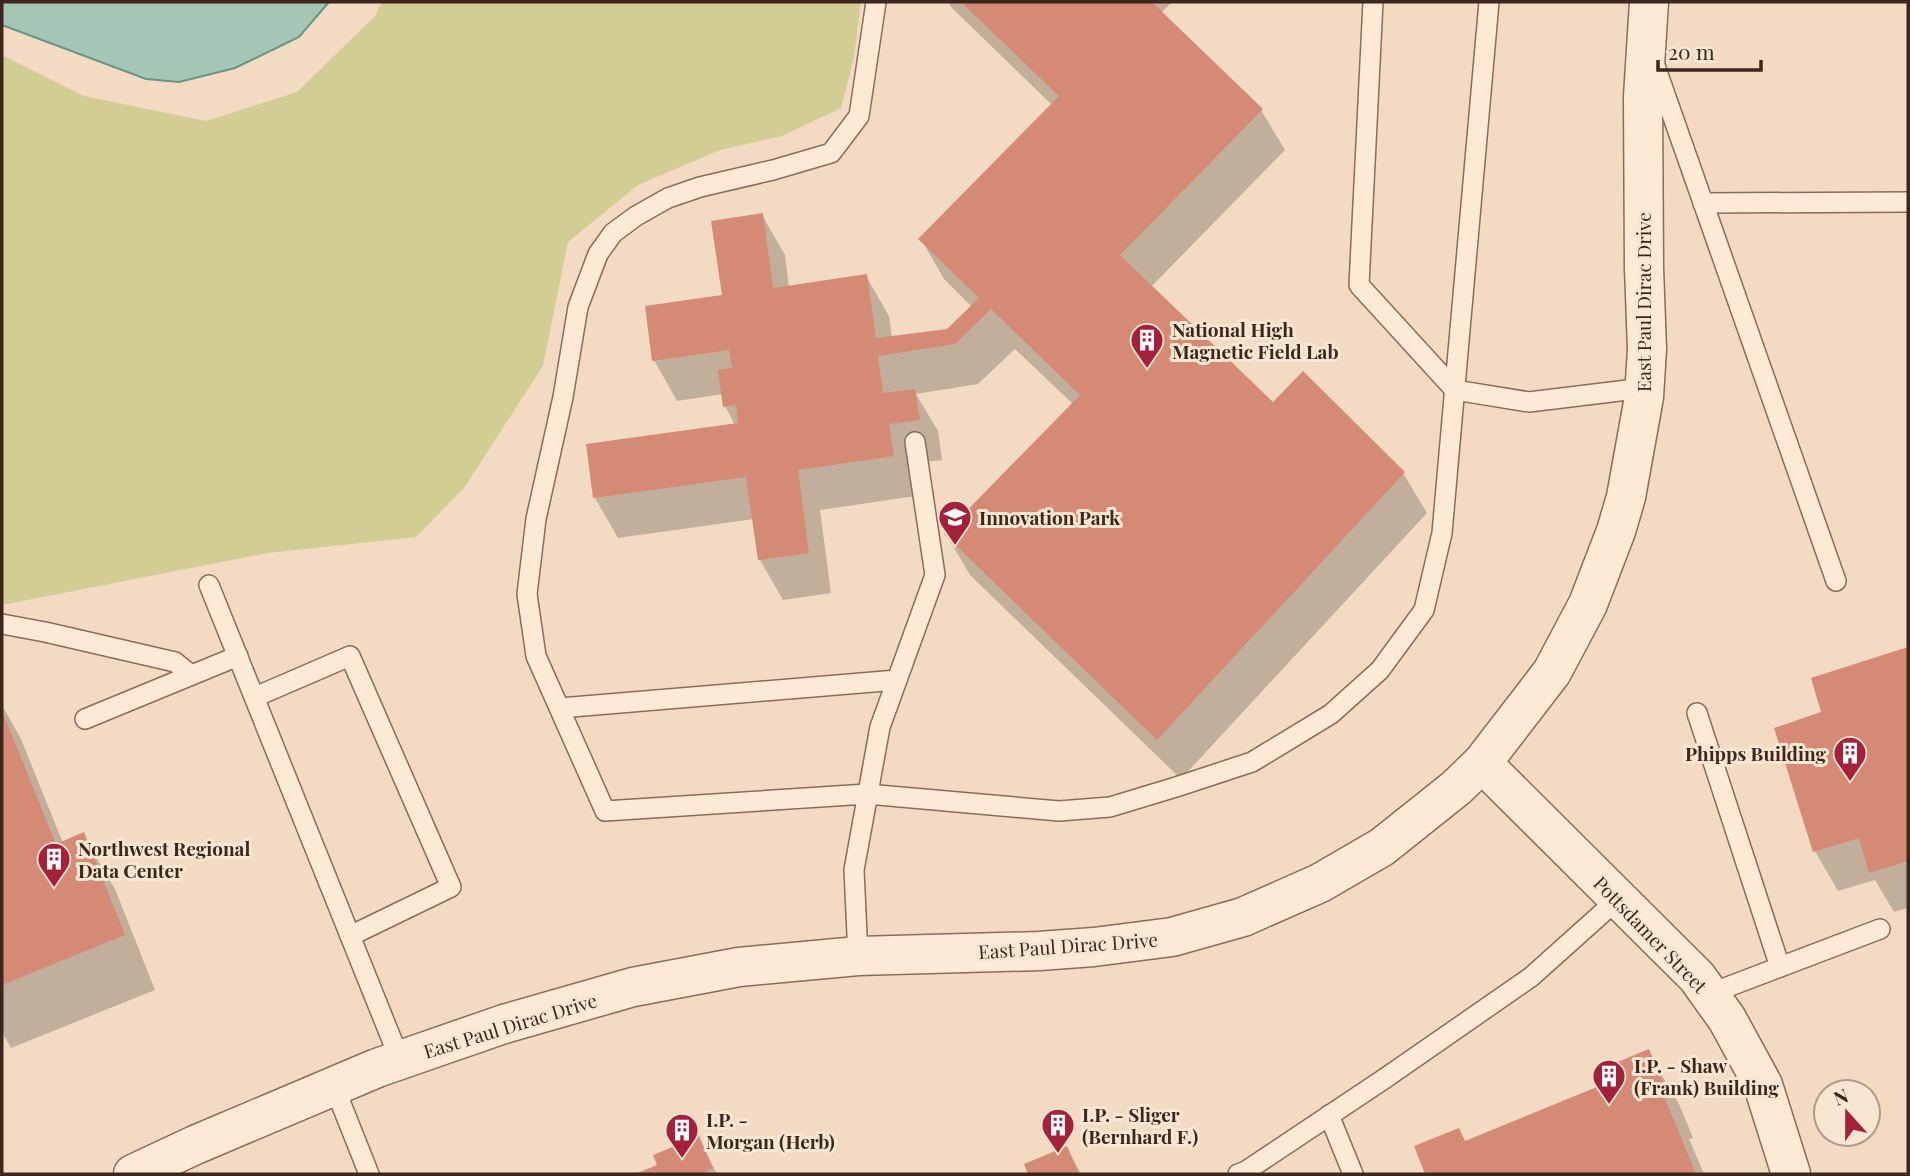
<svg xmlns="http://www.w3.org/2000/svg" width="1910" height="1176" font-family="'Playfair Display',serif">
	<rect width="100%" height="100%" fill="#f2dbc2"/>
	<!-- green -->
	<polygon fill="#d2cd95" points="382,2 861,2 854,58 841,108 782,136 720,150 638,185 568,242 543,366 464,488 416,537 268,553 2,605 2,55 84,96 206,121 297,92 375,16"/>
	<!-- water -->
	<polygon fill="#a5c5b5" stroke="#6a9482" stroke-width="2" points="2,2 329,2 299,37 235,68 179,82 146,79 2,25"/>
	<!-- shadow -->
	<g fill="#0003">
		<polygon points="948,2 1172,2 1161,13 1261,110 1285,150 1151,287 1273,405 1403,473 1427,513 1181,779 970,575 946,534 1073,404 1015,349 978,384 916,394 938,431 942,460 911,464 916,496 820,510 831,593 783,600 760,560 754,519 618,538 595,498 588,446 735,425 725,406 723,394 677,401 654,360 724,297 762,215 785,255 789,287 866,276 889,316 892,338 948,330 972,307 944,279 921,239 1052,105 952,8"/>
		<polygon points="1908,649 1908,908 1894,912 1875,880 1838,891 1815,851 1823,713 1813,679"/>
		<polygon points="2,705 21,739 63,843 83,835 115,889 155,990 11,1048 2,1032"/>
		<polygon points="1648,1052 1680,1106 1693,1138 1689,1139 1704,1174 1427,1174 1416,1147 1459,1130 1466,1143 1611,1083"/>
		<polygon points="698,1138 717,1174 639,1174 659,1166"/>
		<polygon points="1067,1148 1081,1174 1029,1174 1026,1165"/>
	</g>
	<!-- building -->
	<g fill="#d48a74">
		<polygon points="961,2 1152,2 1263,109 1120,255 1273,402 1303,371 1405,472 1157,740 944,534 1080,395 991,309 955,344 878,356 883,393 915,389 920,420 889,424 894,456 798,470 809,553 758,560 746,477 593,498 586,444 738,423 736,405 723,407 718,370 732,368 729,350 652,361 645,306 722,295 711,221 763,213 773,288 867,274 876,338 947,329 979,298 918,239 1059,96"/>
		<polygon points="1908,647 1908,861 1869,873 1859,838 1813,852 1774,728 1821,712 1811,678"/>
		<polygon points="2,711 56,844 84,832 125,935 2,985"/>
		<polygon points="1649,1049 1663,1083 1659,1084 1696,1174 1425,1174 1414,1146 1459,1128 1465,1141 1609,1082 1603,1068"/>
		<polygon points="699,1136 713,1168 707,1170 709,1174 635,1174 657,1165 653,1155"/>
		<polygon points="1067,1146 1079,1174 1028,1174 1024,1164"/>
	</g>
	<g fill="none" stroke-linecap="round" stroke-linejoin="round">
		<defs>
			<g id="service">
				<polyline points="876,2 859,116 831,153 773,170 700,187 668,198 636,216 613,233 598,254 578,307 563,397 536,519 527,594 536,656 605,811 867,794 1059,811 1110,807 1176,787 1252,762 1331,714 1380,670 1424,610 1442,533 1489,2"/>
				<polyline points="1373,2 1359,285 1455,390 1529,402 1644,388"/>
				<polyline points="1654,63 1836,581"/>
				<polyline points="1703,203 1908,202"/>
				<polyline points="209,585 400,1060"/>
				<polyline points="2,624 45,632 175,662 191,675"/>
				<polyline points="255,697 350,656 451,887 350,936"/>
				<polyline points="560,708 897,680"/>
				<polyline points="1697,713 1780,967"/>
				<polyline points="85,719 238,656"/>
				<polyline points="858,956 854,870 880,727 935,575 915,442"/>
				<polyline points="1709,994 1880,929"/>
				<polyline points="334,1086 369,1174"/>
				<polyline points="1329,1115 1353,1174"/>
				<polyline points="1238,1174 1246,1171 1384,1079 1531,977 1618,899"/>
			</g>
			<g id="tertiary">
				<polyline points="1482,763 1697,977 1727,1019 1763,1085 1791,1174"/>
				<polyline points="133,1174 195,1145 377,1068 504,1024 633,987 739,967 858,956 1039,951 1094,947 1172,937 1243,917 1320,883 1382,847 1456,788 1482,763 1552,672 1588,604 1616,531 1626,497 1644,397 1647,349 1644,268 1643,97 1649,2"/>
			</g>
		</defs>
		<!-- service casing -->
		<use href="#service" stroke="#8e6a57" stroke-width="22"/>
		<!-- tertiary casing -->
		<use href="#tertiary" stroke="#8e6a57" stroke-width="41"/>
		<!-- service -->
		<use href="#service" stroke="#fcead6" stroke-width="19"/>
		<!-- tertiary -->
		<use href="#tertiary" stroke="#fcead6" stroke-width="38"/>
	</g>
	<!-- icons -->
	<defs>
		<symbol id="building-pin" viewBox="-11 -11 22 30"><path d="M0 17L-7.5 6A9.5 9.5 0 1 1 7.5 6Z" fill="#a3213b" stroke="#f9e6d2"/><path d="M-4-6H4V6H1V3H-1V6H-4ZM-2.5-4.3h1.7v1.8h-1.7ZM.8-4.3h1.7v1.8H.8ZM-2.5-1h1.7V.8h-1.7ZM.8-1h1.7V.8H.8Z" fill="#fff"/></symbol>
		<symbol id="university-pin" viewBox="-11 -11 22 30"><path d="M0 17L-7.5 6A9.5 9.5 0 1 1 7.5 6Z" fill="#a3213b" stroke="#f9e6d2"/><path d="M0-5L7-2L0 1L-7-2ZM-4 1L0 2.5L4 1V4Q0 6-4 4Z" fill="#fff"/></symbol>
	</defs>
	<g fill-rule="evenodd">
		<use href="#building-pin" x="1128" y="321" width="38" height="52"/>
		<use href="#university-pin" x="936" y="498" width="38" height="52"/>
		<use href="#building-pin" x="1831" y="734" width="38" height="52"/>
		<use href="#building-pin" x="35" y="840" width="38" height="52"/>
		<use href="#building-pin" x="1590" y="1057" width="38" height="52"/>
		<use href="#building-pin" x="1039" y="1106" width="38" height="52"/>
		<use href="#building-pin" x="663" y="1111" width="38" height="52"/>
	</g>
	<g text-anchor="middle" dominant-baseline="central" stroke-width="6" stroke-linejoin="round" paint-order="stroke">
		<!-- street labels -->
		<g font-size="19" fill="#3d261d" stroke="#f9e6d2">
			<text transform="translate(1643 302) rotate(-90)">East Paul Dirac Drive</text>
			<text transform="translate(1651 934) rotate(46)">Pottsdamer Street</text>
			<text transform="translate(1068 945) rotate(-4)">East Paul Dirac Drive</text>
			<text transform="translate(510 1025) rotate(-17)">East Paul Dirac Drive</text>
		</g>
		<!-- poi labels -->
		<g font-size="19" font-weight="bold" fill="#3d261d" stroke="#f9e6d2" text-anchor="start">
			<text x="1172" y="329">National High<tspan x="1172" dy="22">Magnetic Field Lab</tspan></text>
			<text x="979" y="517">Innovation Park</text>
			<text x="1826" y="753" text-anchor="end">Phipps Building</text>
			<text x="78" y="848">Northwest Regional<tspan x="78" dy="22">Data Center</tspan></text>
			<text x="1634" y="1065">I.P. - Shaw<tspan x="1634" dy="22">(Frank) Building</tspan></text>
			<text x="1082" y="1114">I.P. - Sliger<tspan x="1082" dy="22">(Bernhard F.)</tspan></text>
			<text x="706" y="1119">I.P. -<tspan x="706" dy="22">Morgan (Herb)</tspan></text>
		</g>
	</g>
	<!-- border -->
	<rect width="1910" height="1176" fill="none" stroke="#3d261d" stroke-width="7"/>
	<!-- north arrow -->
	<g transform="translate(1847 1113) rotate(339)"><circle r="33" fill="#f9e6d2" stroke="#ae998a" stroke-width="2"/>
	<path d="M0-5L12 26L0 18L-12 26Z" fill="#a3213b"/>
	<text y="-10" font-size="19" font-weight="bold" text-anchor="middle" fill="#3d261d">N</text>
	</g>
	<!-- scale -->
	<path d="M1658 60v10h103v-10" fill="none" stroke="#3d261d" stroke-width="3.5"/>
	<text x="1668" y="60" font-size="21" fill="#3d261d" stroke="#f9e6d2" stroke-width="5" paint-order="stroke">20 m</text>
</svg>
